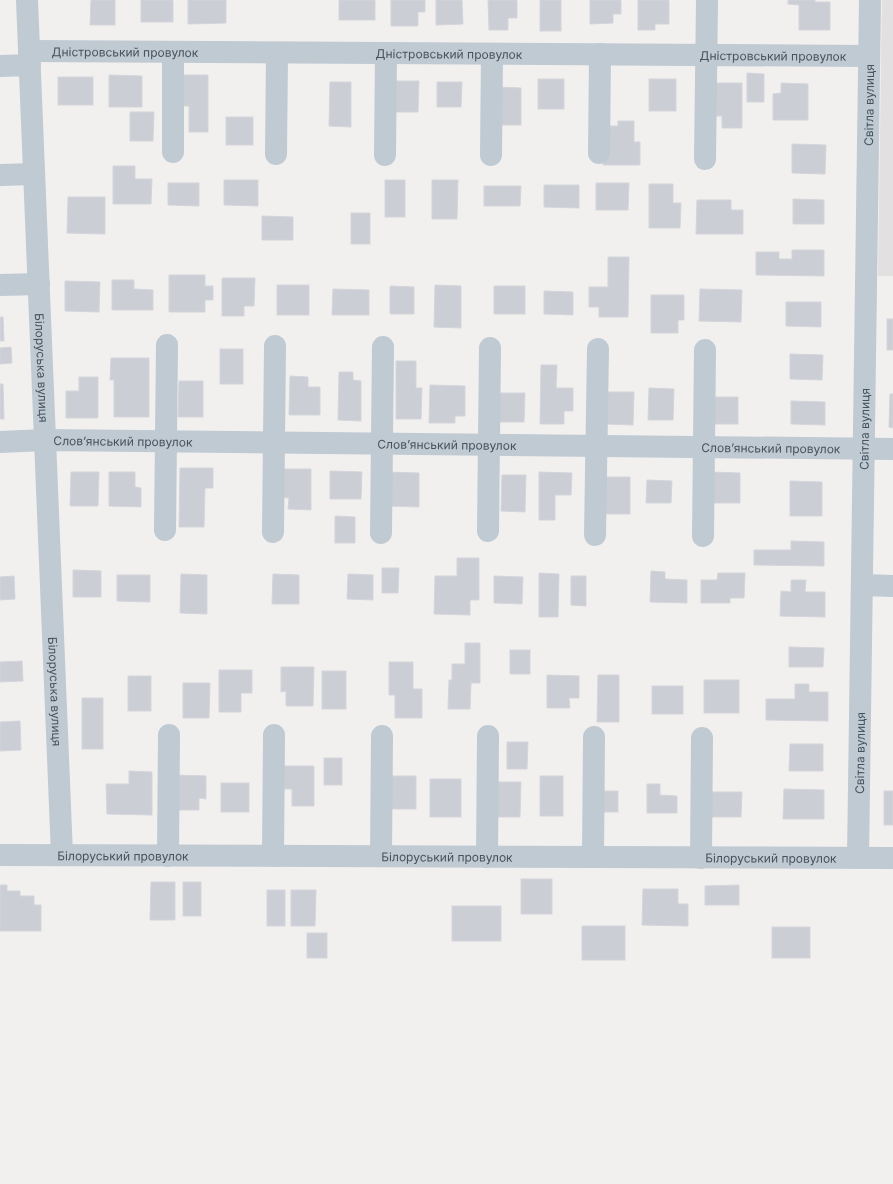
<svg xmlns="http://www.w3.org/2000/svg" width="893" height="1184" font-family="Inter,sans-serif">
	<rect width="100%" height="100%" fill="#f2efef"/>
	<!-- education -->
	<polygon fill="#e3e0e1" points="882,0 893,0 893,276 878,276"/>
	<!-- building -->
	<g fill="#cbced4" stroke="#d3d5db">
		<polygon points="91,0 115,0 115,25 90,25"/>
		<rect x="141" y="0" width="32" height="22"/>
		<polygon points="188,0 226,0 226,23 188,24"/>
		<rect x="339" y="0" width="36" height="20"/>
		<polygon points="391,0 425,0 425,12 418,12 418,26 391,26"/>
		<polygon points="436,0 462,0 463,24 436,25"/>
		<polygon points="488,0 517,0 517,18 508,18 508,30 489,30"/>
		<rect x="540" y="0" width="21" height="31"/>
		<polygon points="590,0 621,0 621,14 613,14 613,23 590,24"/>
		<polygon points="638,0 669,0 669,24 655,24 655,30 638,30"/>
		<polygon points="788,0 815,0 815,2 830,2 830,30 799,30 799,5 788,4"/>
		<polygon points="747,73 764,74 764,102 747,102"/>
		<polygon points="109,75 142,76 142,107 109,107"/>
		<polygon points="179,75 208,75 208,132 189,132 189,106 179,106"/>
		<rect x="58" y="77" width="35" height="28"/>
		<rect x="538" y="79" width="26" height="30"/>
		<rect x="649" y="79" width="27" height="32"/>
		<polygon points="392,81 419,81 418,112 392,112"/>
		<polygon points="330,82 351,82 351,127 329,126"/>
		<polygon points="437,82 462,82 461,107 437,107"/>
		<polygon points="712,83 742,83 742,128 722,128 722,116 712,116"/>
		<polygon points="781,83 808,84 808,120 773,120 773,94 781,93"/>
		<polygon points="498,87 521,88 521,125 498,125"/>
		<polygon points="130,112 154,112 153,141 130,141"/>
		<rect x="226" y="117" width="27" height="28"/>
		<polygon points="618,121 634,121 634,142 640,142 640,165 603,165 603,126 618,126"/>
		<polygon points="792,144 826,145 825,174 792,173"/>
		<polygon points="113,166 135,166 135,179 152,179 151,204 113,204"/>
		<polygon points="224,180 258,180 258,206 224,205"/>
		<rect x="385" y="180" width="20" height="37"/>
		<polygon points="432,180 458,180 457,219 432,219"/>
		<polygon points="168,183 199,183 199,206 168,205"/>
		<polygon points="596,183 629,183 628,210 596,210"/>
		<polygon points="649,184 673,184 673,203 681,203 680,228 649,228"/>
		<polygon points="544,185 579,185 579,208 544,207"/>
		<polygon points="484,186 521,186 520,206 484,206"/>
		<polygon points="68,197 105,197 105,234 67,233"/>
		<polygon points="793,199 824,200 824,224 793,224"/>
		<polygon points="697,200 731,200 731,210 743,210 743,234 696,234"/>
		<rect x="351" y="213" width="19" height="31"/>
		<polygon points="262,216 293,217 293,240 262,240"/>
		<polygon points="792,250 824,250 824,276 756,275 756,252 779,252 779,259 792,259"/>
		<polygon points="608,257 629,257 628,317 599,317 599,307 589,307 589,287 608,287"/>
		<polygon points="169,275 205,275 205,286 213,286 213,300 205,300 205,312 169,312"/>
		<polygon points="222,278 255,278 254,306 244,306 244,316 222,316"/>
		<polygon points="112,280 134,280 134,289 153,290 153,310 112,310"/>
		<polygon points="65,281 100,282 99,312 65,311"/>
		<rect x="277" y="285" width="32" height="30"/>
		<polygon points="435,285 461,286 461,328 434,327"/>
		<polygon points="390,286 414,287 414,314 390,314"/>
		<rect x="494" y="286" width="31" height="28"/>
		<polygon points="333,289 369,290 369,315 332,315"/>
		<polygon points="700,289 742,290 741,322 699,321"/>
		<polygon points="544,291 573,292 573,315 544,314"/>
		<polygon points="651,295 684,295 684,320 678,320 678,333 651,333"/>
		<polygon points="786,302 821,302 821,327 786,326"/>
		<polygon points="0,317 3,317 4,341 0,341"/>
		<rect x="887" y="319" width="6" height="31"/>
		<polygon points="11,347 12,363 0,364 0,348"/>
		<rect x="220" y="349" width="23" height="35"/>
		<polygon points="790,354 823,355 822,380 790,379"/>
		<polygon points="111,358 149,358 149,417 114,417 114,380 110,380"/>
		<polygon points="396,361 416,361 416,388 422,388 421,419 396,419"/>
		<polygon points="541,365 557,365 556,388 573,388 573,411 564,411 564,424 540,424"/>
		<polygon points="339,372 353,372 353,380 361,381 361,421 338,420"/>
		<polygon points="290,376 308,377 308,387 320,387 320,415 289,415"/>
		<polygon points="79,377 98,377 98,418 66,418 66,391 79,391"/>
		<polygon points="179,381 203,381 203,417 178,417"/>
		<polygon points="0,384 3,384 4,419 0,419"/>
		<polygon points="430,385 465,386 465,416 455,416 455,423 429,423"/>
		<polygon points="649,388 674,389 673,420 648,420"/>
		<polygon points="606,392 634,392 633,425 605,424"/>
		<polygon points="497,393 525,393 524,422 497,422"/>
		<polygon points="890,394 893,394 893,428 889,427"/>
		<rect x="710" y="397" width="28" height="27"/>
		<polygon points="791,401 825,402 825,425 791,424"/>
		<polygon points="180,468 213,468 213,488 205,488 204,527 179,527"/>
		<polygon points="278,469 311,469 311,510 288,509 289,498 277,497"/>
		<polygon points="330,471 362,472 361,499 330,499"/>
		<polygon points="71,472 99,472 98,506 70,506"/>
		<polygon points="109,472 135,472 135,487 141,488 141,507 109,506"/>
		<polygon points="386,472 419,473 419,507 386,506"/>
		<polygon points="539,472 572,473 571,495 555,495 555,520 539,520"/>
		<polygon points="711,472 740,473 740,503 711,503"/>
		<polygon points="502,475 526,475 525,512 501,511"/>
		<rect x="603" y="477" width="27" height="37"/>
		<polygon points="647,480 672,481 671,503 646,503"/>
		<polygon points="790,481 822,482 822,516 790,516"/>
		<polygon points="335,516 355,517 355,543 335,543"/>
		<polygon points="791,541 824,542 824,566 754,565 754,550 791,550"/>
		<polygon points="457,558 479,558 479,600 470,600 470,615 434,614 435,576 457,576"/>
		<polygon points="382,568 399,568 398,593 382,593"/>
		<polygon points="73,570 101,571 101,597 73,597"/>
		<polygon points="651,571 665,572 665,579 687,580 687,603 650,602"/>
		<polygon points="539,573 559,574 558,617 539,617"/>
		<polygon points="718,573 745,573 744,598 730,598 730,603 701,603 701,580 717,580"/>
		<polygon points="181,574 207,575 207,614 180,613"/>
		<polygon points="273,574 299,575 299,604 272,604"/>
		<polygon points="348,574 373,575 373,600 347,599"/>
		<polygon points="117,575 150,575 150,602 117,601"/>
		<polygon points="14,576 15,599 0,600 0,577"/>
		<polygon points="494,576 523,577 522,604 494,603"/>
		<polygon points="571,576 586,576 586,606 571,605"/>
		<polygon points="791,580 806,580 805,592 825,592 825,617 780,616 781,591 791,592"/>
		<polygon points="465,643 480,643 480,683 471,683 470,709 448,709 449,680 452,680 452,664 465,664"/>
		<polygon points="789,647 824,648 823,667 789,667"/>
		<rect x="510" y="650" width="20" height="24"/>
		<polygon points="22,661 23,681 0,682 0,662"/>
		<polygon points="389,662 413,662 413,689 422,689 422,718 395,718 395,695 389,695"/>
		<polygon points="281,667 314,667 313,706 286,706 286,691 281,692"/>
		<polygon points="219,670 252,670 252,693 241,693 241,712 219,712"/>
		<rect x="322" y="671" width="24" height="38"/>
		<polygon points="547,675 579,676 579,698 569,698 570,708 547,708"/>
		<polygon points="598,675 619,675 619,722 597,722"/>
		<rect x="128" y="676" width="23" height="35"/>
		<rect x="704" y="680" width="35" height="33"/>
		<polygon points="183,683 210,683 209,718 183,718"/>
		<polygon points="795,684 809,684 809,692 828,692 828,721 766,720 766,699 795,699"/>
		<rect x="652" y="686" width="31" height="28"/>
		<rect x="82" y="698" width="21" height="51"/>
		<polygon points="20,721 21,750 0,751 0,722"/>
		<polygon points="507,742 528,742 527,769 507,769"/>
		<polygon points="790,744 823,744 823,771 789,771"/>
		<rect x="324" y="758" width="18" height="27"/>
		<polygon points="283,766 314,766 314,806 292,806 292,789 283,789"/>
		<polygon points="129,771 152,772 152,815 107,814 106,784 129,784"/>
		<polygon points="175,775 206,776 206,799 199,798 199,810 175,810"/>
		<rect x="389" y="776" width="27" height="33"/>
		<rect x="540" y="776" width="23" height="40"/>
		<rect x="430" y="779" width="31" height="38"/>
		<polygon points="494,782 521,782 520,817 494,817"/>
		<rect x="221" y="783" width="28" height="29"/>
		<polygon points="647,784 660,784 660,795 677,796 677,813 647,813"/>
		<polygon points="784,789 824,790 824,819 783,819"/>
		<rect x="599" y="791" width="19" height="21"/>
		<rect x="884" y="791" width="9" height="34"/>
		<polygon points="707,792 742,792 741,817 707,817"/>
		<rect x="521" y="879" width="31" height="35"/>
		<polygon points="151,882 175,882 175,920 150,920"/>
		<rect x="183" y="882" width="18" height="34"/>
		<polygon points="0,885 7,885 7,891 20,891 20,896 34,896 34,905 41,905 41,931 0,931"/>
		<polygon points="739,885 739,905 705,905 705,886"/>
		<polygon points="643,889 678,889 678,904 688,904 688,926 642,925"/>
		<rect x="267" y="890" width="18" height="36"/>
		<polygon points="291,890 316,890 315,926 291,926"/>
		<rect x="452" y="906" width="49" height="35"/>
		<rect x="582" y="926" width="43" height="34"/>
		<rect x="772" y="927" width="38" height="31"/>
		<rect x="307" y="933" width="20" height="25"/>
	</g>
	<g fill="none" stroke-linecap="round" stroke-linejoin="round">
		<!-- minor -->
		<g stroke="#bfcad2" stroke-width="22">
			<path id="s1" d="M27 0 62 855"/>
			<path id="s2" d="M29 51 869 56"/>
			<polyline points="0,66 30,65"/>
			<polyline points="173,152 173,52"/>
			<polyline points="599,153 600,54"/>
			<polyline points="276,154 277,53"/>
			<polyline points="385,155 386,53"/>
			<polyline points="491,155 492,54"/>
			<polyline points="705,159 707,0"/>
			<polyline points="0,175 34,174"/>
			<polyline points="0,285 39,284"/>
			<path id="s3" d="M0 442 45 440 893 449"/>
			<polyline points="165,530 167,345"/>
			<polyline points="488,531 490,348"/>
			<polyline points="273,532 275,346"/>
			<polyline points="381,533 383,347"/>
			<polyline points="595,535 598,349"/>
			<polyline points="703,536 705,350"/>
			<polyline points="862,585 893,586"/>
			<path id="s4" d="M0 855 893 858"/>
			<polyline points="168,856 169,735"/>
			<polyline points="273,856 274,735"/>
			<polyline points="381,856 382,736"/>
			<polyline points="487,857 488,736"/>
			<polyline points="593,857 594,737"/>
			<polyline points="701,858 702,738"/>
			<path id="s5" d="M858 858 870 0"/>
		</g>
	</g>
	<g text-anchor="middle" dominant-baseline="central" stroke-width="4" stroke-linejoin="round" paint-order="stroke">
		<!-- street labels -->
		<g font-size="12" fill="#46535e" stroke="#fff">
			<text stroke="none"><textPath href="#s2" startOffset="96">Дністровський провулок</textPath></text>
			<text stroke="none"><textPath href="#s2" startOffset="420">Дністровський провулок</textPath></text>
			<text stroke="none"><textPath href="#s2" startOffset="744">Дністровський провулок</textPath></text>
			<text stroke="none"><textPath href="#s5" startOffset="753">Світла вулиця</textPath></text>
			<text stroke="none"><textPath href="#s1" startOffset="368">Білоруська вулиця</textPath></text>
			<text stroke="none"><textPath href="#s5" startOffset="429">Світла вулиця</textPath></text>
			<text stroke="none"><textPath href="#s3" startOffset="123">Слов’янський провулок</textPath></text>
			<text stroke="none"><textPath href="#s3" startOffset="447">Слов’янський провулок</textPath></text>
			<text stroke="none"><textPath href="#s3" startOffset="771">Слов’янський провулок</textPath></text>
			<text stroke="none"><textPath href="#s1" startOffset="692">Білоруська вулиця</textPath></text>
			<text stroke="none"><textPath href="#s5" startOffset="105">Світла вулиця</textPath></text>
			<text stroke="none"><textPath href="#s4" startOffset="123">Білоруський провулок</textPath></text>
			<text stroke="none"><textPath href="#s4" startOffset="447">Білоруський провулок</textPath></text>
			<text stroke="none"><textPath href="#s4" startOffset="771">Білоруський провулок</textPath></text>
		</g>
	</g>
</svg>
